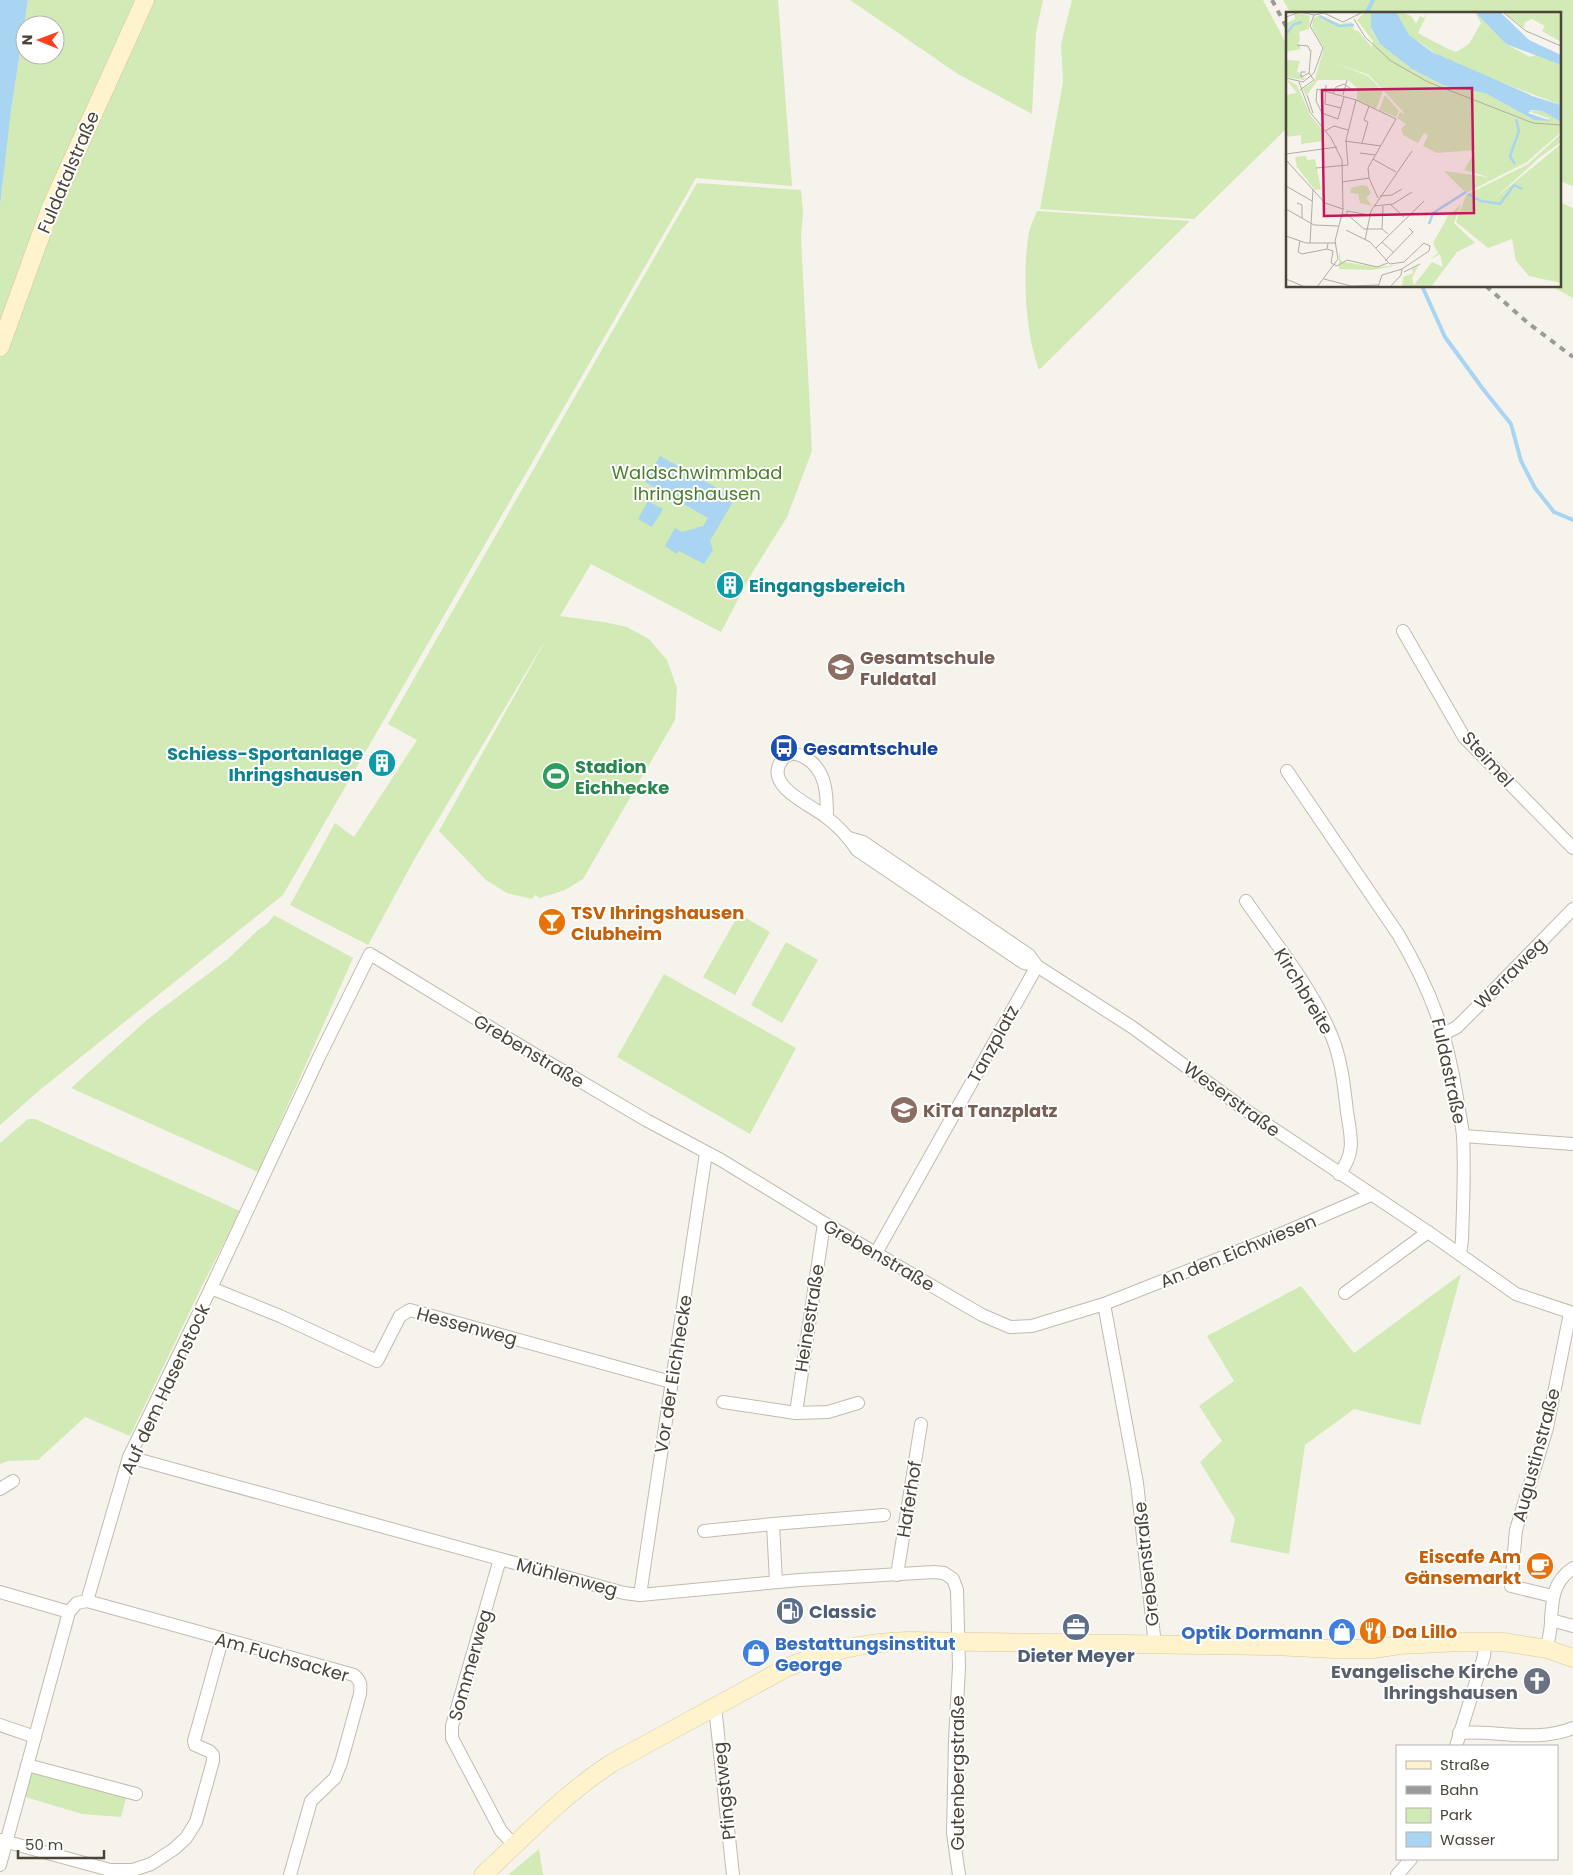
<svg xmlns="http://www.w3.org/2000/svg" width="1573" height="1875" font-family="Poppins,sans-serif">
	<rect width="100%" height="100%" fill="#f6f3ec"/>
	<!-- green -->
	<g fill="#d2eab5" fill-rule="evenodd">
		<path d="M28 0H778L792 186 696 178 283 895 41 1089 0 1125V206L11 111ZM25 25H55V55H25Z"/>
		<polygon points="850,0 1043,0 1036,33 1032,114 958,74"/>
		<polygon points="1072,0 1263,0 1287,45 1287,128 1194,219 1040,209 1063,82 1061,44"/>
		<polygon points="1283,0 1573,0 1573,186 1559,181 1559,14 1291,14"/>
		<polygon points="697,183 801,190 803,212 801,237 812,451 787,517 752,573 721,632 591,564 560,616 604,622 627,627 649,639 667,660 677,688 675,720 583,879 565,890 540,898 535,895 532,899 507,893 486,880 439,831 549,634 415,858 368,945 290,905 335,823 354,837 417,740 388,724"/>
		<polygon points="1559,202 1573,208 1573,298 1551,286 1559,286"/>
		<path d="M1037 211 1190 221 1039 370C1025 333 1022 271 1029 232 1031 225 1034 218 1037 211Z"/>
		<polygon points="739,914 770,932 735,995 703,977"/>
		<polygon points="274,915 353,958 258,1172 71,1088 148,1019 228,959 258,930 267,924"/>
		<polygon points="786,942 818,960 782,1023 751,1005"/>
		<polygon points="664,974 796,1048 750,1134 617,1057"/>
		<polygon points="28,1119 35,1119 240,1211 203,1284 130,1436 85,1417 38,1460 8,1461 0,1464 0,1143"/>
		<polygon points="1461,1274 1420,1425 1354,1409 1305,1445 1289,1554 1230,1542 1235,1519 1200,1462 1222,1441 1199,1406 1234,1381 1207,1336 1301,1286 1354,1353"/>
		<polygon points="29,1768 127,1795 121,1817 82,1814 22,1796"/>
		<polygon points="539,1849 543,1875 508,1875"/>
	</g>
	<!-- water -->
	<g fill="#a9d4f2">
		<polygon points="0,0 28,0 11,111 0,206"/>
		<polygon points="660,456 735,498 710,541 713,550 704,564 679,551 677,554 665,546 675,528 682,532 703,526 708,518 645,482"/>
		<polygon points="648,501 663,509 652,527 638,519"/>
	</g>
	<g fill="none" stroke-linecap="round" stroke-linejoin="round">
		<!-- stream -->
		<g stroke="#a9d4f2" stroke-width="4">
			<polyline points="1366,14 1373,0"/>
			<polyline points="1422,286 1445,337 1483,389 1511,424 1521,461 1535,488 1554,512 1573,520"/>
		</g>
		<defs>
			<g id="street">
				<polyline points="1403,631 1464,737 1573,848"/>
				<path d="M1287 771 1398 934C1431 990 1447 1034 1457 1098 1459 1111 1462 1124 1463 1136 1465 1170 1463 1205 1462 1240L1460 1254"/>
				<path d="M827 817C827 795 827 769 804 757 799 754 792 753 786 756 783 758 781 761 779 765 769 788 811 805 826 817 838 826 849 838 857 850L1024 963 1037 966"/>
				<polyline points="849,838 863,842 1029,955 1037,966 1132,1027 1244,1109 1428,1232 1516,1294 1573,1313"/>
				<path d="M1246 901C1275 943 1309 984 1329 1030 1341 1055 1344 1085 1347 1112 1351 1137 1356 1153 1339 1174"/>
				<polyline points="1444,1034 1457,1027 1487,997 1573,909"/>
				<polyline points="1463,1136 1573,1144"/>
				<polyline points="876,1253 1037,966"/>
				<polyline points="211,1288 280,1316 377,1361 400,1316 410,1310 671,1382"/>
				<polyline points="1345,1293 1428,1232"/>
				<polyline points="1104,1304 1274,1237 1371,1195"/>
				<polyline points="723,1402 796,1413 828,1412 858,1403"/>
				<polyline points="796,1413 824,1223"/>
				<polyline points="129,1457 624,1593 640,1595 800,1580 934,1572 944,1573 953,1579 957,1590 959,1667 955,1740 953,1833 959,1875"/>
				<polyline points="0,1489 13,1481"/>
				<polyline points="704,1531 773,1524"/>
				<polyline points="500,1559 452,1726 452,1738 501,1831 515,1846"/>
				<polyline points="897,1575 921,1424"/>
				<polyline points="776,1582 773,1524 884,1515"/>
				<polyline points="0,1592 69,1612"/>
				<polyline points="640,1595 706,1153"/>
				<polyline points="1552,1596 1511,1586 1516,1530 1547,1428 1570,1313"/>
				<path d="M87 1601 354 1675C361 1681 361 1685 360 1694L341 1763 335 1778 311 1801 290 1875"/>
				<polyline points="1551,1620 1573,1626"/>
				<path d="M1547 1649C1548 1640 1551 1631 1551 1621 1552 1600 1553 1581 1573 1568"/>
				<polyline points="712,1708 716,1716 733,1875"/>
				<polyline points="0,1725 35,1737"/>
				<path d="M1459 1733C1497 1730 1537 1743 1573 1728"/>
				<polyline points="1456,1746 1484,1656 1485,1642"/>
				<polyline points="27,1765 136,1794"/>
				<polyline points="0,1840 110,1870 133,1870 151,1864 174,1849 186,1838 196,1822 213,1761 213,1755 209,1751 195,1745 194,1741 222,1640"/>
				<polyline points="0,1865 69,1612 77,1603 87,1601 129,1457 211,1288 319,1057 370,954 524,1048 646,1120 721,1160 824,1223 982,1315 1010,1327 1032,1326 1104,1304 1137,1483 1155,1645"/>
				<polyline points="1397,1875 1411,1859"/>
			</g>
			<g id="secondary">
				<polyline points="0,347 51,207 145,0"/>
				<path d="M483 1875C525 1836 564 1794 612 1763L786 1668C826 1651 864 1642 908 1641L1273 1646 1334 1649H1373L1400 1645 1463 1642H1503L1547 1649 1573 1658"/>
			</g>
		</defs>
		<!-- street casing -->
		<use href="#street" stroke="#c2bbae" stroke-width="14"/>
		<!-- secondary casing -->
		<use href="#secondary" stroke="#d6c79b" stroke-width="19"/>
		<!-- street -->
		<use href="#street" stroke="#fff" stroke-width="12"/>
		<!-- secondary -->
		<use href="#secondary" stroke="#fff3cd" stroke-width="18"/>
		<!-- rail -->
		<g stroke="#9a9a9a" stroke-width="4" stroke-dasharray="6 6" stroke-linecap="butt">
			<polyline points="1272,0 1287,28"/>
			<polyline points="1486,286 1528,323 1573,357"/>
		</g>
	</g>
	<!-- icons -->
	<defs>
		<symbol id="building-disc" viewBox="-11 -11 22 22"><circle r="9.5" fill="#0f9aa8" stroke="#fff"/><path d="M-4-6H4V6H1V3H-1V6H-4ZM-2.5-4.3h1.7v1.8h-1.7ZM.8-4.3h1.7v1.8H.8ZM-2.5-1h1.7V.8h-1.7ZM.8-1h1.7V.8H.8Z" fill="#fff"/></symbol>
		<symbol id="school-disc" viewBox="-11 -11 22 22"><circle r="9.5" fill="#8d6e63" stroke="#fff"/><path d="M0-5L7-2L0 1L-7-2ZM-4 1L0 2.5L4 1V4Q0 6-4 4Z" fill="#fff"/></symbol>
		<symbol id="bus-disc" viewBox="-11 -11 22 22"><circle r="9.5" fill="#1a4fb4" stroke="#fff"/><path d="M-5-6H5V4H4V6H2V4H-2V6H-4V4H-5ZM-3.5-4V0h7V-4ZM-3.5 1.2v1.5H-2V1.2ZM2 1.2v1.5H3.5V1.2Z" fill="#fff"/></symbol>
		<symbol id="stadium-disc" viewBox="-11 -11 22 22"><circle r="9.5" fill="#2e9e5b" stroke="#fff"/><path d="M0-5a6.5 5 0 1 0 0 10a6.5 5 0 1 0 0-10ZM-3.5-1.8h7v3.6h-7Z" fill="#fff"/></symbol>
		<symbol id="bar-disc" viewBox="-11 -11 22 22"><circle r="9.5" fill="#e8710a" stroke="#fff"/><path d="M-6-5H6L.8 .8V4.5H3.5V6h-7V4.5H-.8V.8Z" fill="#fff"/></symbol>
		<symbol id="cafe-disc" viewBox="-11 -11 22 22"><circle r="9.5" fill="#e8710a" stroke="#fff"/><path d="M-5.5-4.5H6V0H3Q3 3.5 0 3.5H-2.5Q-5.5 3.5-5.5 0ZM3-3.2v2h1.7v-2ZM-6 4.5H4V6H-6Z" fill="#fff"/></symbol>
		<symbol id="fuel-disc" viewBox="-11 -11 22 22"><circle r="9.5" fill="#5c6f8a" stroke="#fff"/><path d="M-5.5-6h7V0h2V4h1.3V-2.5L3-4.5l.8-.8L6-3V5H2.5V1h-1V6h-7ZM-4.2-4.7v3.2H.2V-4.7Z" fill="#fff"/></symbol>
		<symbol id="office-disc" viewBox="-11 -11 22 22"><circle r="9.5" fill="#5c6f8a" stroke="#fff"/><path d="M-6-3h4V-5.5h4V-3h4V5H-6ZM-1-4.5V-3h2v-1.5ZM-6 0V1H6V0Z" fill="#fff"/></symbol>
		<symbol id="restaurant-disc" viewBox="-11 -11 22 22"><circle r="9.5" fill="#e8710a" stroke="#fff"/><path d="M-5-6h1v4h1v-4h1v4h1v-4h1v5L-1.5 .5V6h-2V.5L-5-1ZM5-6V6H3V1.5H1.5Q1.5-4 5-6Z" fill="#fff"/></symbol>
		<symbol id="shop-disc" viewBox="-11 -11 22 22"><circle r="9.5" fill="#3f7fe0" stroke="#fff"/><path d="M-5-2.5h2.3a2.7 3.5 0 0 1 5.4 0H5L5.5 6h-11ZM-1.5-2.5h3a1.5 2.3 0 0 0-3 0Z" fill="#fff"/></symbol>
		<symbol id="church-disc" viewBox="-11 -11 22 22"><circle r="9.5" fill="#6b7280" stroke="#fff"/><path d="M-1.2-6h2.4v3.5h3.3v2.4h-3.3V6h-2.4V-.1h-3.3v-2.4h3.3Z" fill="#fff"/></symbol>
	</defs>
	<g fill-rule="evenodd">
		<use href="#building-disc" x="714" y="569" width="32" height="32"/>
		<use href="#school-disc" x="825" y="651" width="32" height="32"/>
		<use href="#bus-disc" x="768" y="732" width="32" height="32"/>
		<use href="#building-disc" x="366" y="747" width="32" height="32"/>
		<use href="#stadium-disc" x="540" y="760" width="32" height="32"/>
		<use href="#bar-disc" x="536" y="906" width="32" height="32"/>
		<use href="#school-disc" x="888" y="1094" width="32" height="32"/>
		<use href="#cafe-disc" x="1524" y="1550" width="32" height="32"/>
		<use href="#fuel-disc" x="774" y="1595" width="32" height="32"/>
		<use href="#office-disc" x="1060" y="1611" width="32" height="32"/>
		<use href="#restaurant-disc" x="1357" y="1615" width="32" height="32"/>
		<use href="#shop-disc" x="1326" y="1616" width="32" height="32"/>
		<use href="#shop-disc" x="740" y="1637" width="32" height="32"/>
		<use href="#church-disc" x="1521" y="1665" width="32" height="32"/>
	</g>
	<g text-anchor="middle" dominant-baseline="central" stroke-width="4" stroke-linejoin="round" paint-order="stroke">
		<!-- street labels -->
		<g font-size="18" fill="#4b4439" stroke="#fff">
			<text transform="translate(68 172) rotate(-67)">Fuldatalstraße</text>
			<text transform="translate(1488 759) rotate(48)">Steimel</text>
			<text transform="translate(1510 973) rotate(-45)">Werraweg</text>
			<text transform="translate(1304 991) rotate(59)">Kirchbreite</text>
			<text transform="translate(993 1044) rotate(-61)">Tanzplatz</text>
			<text transform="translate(529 1051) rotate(31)">Grebenstraße</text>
			<text transform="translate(1449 1071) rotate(78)">Fuldastraße</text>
			<text transform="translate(1232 1099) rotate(36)">Weserstraße</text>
			<text transform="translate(1238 1251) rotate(-22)">An den Eichwiesen</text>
			<text transform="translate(879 1255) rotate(30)">Grebenstraße</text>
			<text transform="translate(809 1318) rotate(-81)">Heinestraße</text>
			<text transform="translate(467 1326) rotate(15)">Hessenweg</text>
			<text transform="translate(673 1374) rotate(-81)">Vor der Eichhecke</text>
			<text transform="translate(165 1389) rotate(-65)">Auf dem Hasenstock</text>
			<text transform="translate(1536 1455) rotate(-75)">Augustinstraße</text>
			<text transform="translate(909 1499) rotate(-81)">Haferhof</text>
			<text transform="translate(1146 1564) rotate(-96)">Grebenstraße</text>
			<text transform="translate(567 1577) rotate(15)">Mühlenweg</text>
			<text transform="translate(282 1657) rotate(16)">Am Fuchsacker</text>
			<text transform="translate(470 1665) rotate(-74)">Sommerweg</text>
			<text transform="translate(957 1773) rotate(-90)">Gutenbergstraße</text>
			<text transform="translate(724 1791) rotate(-96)">Pfingstweg</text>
		</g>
		<!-- park labels -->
		<g font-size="18" fill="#4a7f2a" stroke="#fff">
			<text x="697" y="472">Waldschwimmbad<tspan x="697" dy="21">Ihringshausen</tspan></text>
		</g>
		<!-- culture labels -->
		<g font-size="18" font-weight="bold" fill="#0d838f" stroke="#fff" text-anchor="start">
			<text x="749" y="585">Eingangsbereich</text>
			<text x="363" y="753" text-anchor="end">Schiess-Sportanlage<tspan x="363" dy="21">Ihringshausen</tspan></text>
		</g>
		<!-- education labels -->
		<g font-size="18" font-weight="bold" fill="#785e54" stroke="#fff" text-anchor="start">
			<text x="860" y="657">Gesamtschule<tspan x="860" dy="21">Fuldatal</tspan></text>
			<text x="923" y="1110">KiTa Tanzplatz</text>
		</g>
		<!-- transit labels -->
		<g font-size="18" font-weight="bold" fill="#164399" stroke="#fff" text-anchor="start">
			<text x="803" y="748">Gesamtschule</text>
		</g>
		<!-- leisure labels -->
		<g font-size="18" font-weight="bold" fill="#27864d" stroke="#fff" text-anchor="start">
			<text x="575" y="766">Stadion<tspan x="575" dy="21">Eichhecke</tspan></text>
		</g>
		<!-- food labels -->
		<g font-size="18" font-weight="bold" fill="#c56008" stroke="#fff" text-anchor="start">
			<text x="571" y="912">TSV Ihringshausen<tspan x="571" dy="21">Clubheim</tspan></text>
			<text x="1521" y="1556" text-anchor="end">Eiscafe Am<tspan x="1521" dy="21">Gänsemarkt</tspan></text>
			<text x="1392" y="1631">Da Lillo</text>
		</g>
		<!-- service labels -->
		<g font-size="18" font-weight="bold" fill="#4e5e75" stroke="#fff" text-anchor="start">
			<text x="809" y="1611">Classic</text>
			<text x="1076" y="1655" text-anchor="middle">Dieter Meyer</text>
		</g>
		<!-- shop labels -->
		<g font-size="18" font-weight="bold" fill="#366cbe" stroke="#fff" text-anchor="end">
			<text x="1323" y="1632">Optik Dormann</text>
			<text x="775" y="1643" text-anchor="start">Bestattungsinstitut<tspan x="775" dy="21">George</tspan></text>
		</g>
		<!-- worship labels -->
		<g font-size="18" font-weight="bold" fill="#5b616d" stroke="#fff" text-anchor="end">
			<text x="1518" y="1671">Evangelische Kirche<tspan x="1518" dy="21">Ihringshausen</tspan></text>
		</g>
	</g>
	<!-- overview -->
	<g transform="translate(1286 12)">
		<rect width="275" height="275" fill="#f6f3ec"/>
		<path d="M79 0H85V18L94 32 126 57 159 74 199 81 248 108 265 107 242 99H256L275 110V120L241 150 180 181 158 159 202 165 178 158 190 138 151 141 137 134 142 124 138 121 132 131 117 123 115 117 120 112 111 106 114 100 119 102 83 63 46 50 82 64 97 79 90 97 71 88V76L62 68H32L20 84 17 77 28 70 38 36 26 15 27 7 33 3 54 12 66 10 68 18 72 19 86 35 87 29 71 8ZM100 0H115L125 4 130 12 134 4 138 6 142 0 132 21 160 36 170 14 160 36 170 40 183 32 195 11 189 0 220 32 244 45 251 43 275 53V93L188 60 150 42 132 29 106 24 100 14ZM218 0H275V30L256 19 259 14 246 7 239 10 238 16ZM14 1 24 4 23 17 13 20 14 28 11 33H14V37L0 40V11L9 7 8 2ZM0 48 14 49 11 59 19 66 18 68 0 65ZM0 67 11 73 24 103 39 121 35 122 36 129 15 132V123L0 125V83L11 81ZM99 83 113 99 110 105 93 98ZM275 122V130L254 145 207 188 275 132V271L243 264 230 249 226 227 202 236 170 210 180 183 242 152ZM20 144 21 148 29 147 35 177 29 178 11 155 9 145ZM75 173 81 174 85 181 80 186 86 194 74 191 72 182 64 181 65 176ZM175 192 168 211 189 231 171 240 145 275H116L117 265 127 261 126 257 132 254 126 266 128 273 146 250 157 255 154 242 145 247 152 241 147 231 162 204ZM53 239 55 249 58 250 90 255 113 253 87 258 53 257Z" fill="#d2eab5"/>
		<path d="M85 0H110L123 23 146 40 249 85 275 93V110L256 99 245 98 242 101 265 109 248 108 199 81 159 74 126 57 94 32 85 16ZM189 0H214L243 28 275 43V53L220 32Z" fill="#a9d4f2"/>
		<path fill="none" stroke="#a9d4f2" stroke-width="2.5" d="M34 4 53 14 68 13M0 22 8 12 16 10M229 152 224 144 233 119 230 107M182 182 195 189 214 192 228 173 236 177M143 212 147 201 180 180"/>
		<path fill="none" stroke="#b2ada4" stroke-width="1" d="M217 0 240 19 275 34M0 5 14 0 28 3M68 7 79 25 105 49 142 70 247 111 275 113M11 33 22 34 24 39M23 61 25 38M0 66 17 70 28 61 37 36 24 14 28 3 38 1 57 10 77 0M13 70 24 100 45 126 56 148 57 198 49 229 52 247 31 275M40 73 39 92 55 96M14 78 28 68 23 61 15 65V60H20M47 81 50 75 58 72 68 79M21 83 27 101M57 83 61 68M36 101 30 89 31 77 70 88 110 107 82 156 83 166 56 170M36 101 52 107 58 85M39 119 48 114 62 118M59 129 95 134M76 131 82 110 78 108 83 94M74 141 89 143M0 142 51 135M87 147 110 160M0 148 39 191 57 197M30 156 62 153 60 128 70 88M83 166 92 186M0 174 26 189M94 184 106 183 116 177M11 191 16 193V206M105 193 118 205M88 194 107 192 126 180M0 197 28 213 52 214M56 202 62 203 78 217H96L102 222M61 202V199L83 203M96 217 97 194M60 218 84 230 104 252 118 250 138 231 144 234 143 239 116 257 96 263 92 275M0 224 20 231H50M79 228 85 199 126 139M14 229 12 240 16 242 41 237M96 230 108 241M24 231 27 177M42 231 41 237 47 239 45 251 51 254 61 248 91 255 102 251M90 236 138 189M99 249 127 220 123 216M118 260 134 252M0 267 19 275M38 267 65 274 92 273M104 275 115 263 116 257"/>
		<path fill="#c2185b" fill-opacity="0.15" stroke="#c2185b" stroke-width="2.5" d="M186 76 188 201 38 204 36 78Z"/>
		<rect width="275" height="275" fill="none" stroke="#4b4439" stroke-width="2.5"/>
	</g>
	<!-- legend -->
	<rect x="1396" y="1745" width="162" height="115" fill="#ffffff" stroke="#b7b4b0"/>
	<rect x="1406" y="1761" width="25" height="8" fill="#fff3cd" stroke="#b7b4b0"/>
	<text x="1440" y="1770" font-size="15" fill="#4b4439">Straße</text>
	<rect x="1406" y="1786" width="25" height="8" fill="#9a9a9a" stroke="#b7b4b0"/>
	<text x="1440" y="1795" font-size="15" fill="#4b4439">Bahn</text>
	<rect x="1406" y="1808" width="25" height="15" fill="#d2eab5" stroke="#b7b4b0"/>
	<text x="1440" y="1820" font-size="15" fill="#4b4439">Park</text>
	<rect x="1406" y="1832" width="25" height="15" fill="#a9d4f2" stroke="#b7b4b0"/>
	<text x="1440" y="1845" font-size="15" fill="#4b4439">Wasser</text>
	<!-- north arrow -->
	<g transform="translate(40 40) rotate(271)"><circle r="24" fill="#ffffff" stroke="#b7b4b0"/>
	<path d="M0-4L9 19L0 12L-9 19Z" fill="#fc3f1d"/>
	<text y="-8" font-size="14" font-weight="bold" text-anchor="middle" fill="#4b4439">N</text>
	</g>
	<!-- scale -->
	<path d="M18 1850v8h86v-8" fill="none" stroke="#4b4439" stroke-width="2.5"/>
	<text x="25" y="1850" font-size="15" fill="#4b4439" stroke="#ffffff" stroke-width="4" paint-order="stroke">50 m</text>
</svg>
